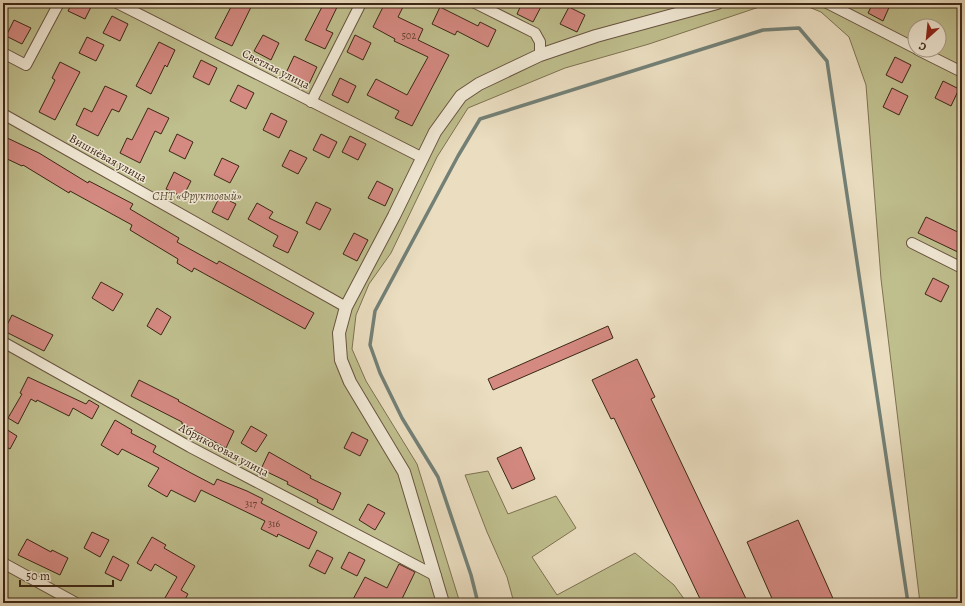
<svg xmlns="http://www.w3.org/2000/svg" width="965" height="606" font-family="Alegreya,serif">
	<rect width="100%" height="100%" fill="#eaddc0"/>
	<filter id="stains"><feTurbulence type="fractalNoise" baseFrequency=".005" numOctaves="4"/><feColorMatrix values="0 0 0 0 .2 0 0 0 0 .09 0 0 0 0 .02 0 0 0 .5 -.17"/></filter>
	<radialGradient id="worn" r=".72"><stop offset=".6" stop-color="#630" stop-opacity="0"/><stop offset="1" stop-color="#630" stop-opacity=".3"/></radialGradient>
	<!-- green -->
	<g fill="#bfbe8d" stroke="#7e7251" fill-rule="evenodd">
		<polygon points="3,3 771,3 649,44 565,68 468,108 437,157 391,253 369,284 356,315 352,349 366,381 417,464 460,603 3,603"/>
		<path d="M799 3H962V603H920L881 279 866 85 849 37 821 12ZM915 26H939V50H915Z"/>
		<polygon points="488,471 508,514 556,496 576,528 532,557 557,595 635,553 674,585 687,603 514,603 507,577 487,532 465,475"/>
	</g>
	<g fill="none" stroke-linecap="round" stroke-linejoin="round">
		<!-- stream -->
		<polyline stroke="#738076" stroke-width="3.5" points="478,603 471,575 438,477 402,418 380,373 370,345 375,311 458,156 480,119 763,30 799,28 827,61 908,603"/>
	</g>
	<!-- building -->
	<g fill="#d48981" stroke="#3c2715">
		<polygon points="72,3 93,3 85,19 68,11"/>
		<polygon points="233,3 253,3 232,46 215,38"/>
		<polygon points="324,3 339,3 326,30 333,33 325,49 305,40"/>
		<polygon points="385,3 405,3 398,17 423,29 418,40 449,55 412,126 395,118 399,111 367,95 376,79 407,95 428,57 394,41 395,39 373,27"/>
		<polygon points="522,3 543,3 533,22 517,14"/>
		<polygon points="873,3 891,3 883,21 868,13"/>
		<polygon points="440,7 478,26 480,22 496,30 488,47 457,31 455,35 432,24"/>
		<polygon points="569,7 585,15 577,32 560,24"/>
		<polygon points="112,16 128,24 120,41 103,33"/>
		<polygon points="14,20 31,28 22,44 6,36"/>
		<polygon points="263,35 279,43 271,60 254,51"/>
		<polygon points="355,35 371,43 363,60 347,52"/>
		<polygon points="87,37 104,45 96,61 79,53"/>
		<polygon points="159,42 175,50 167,67 165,65 151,94 136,86"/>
		<polygon points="294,56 317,67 309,84 286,73"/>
		<polygon points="895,57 911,65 902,83 886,75"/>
		<polygon points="201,60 217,68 209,85 193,77"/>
		<polygon points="60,62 80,72 55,120 39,112 55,80 52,78"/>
		<polygon points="340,78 356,86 348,103 332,95"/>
		<polygon points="943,81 959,89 951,106 935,98"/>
		<polygon points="238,85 254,93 246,109 230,101"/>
		<polygon points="105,86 127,96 119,112 112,109 98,136 76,125 84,108 92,112"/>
		<polygon points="892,88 908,96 899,115 883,107"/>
		<polygon points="148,108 169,118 161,134 155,131 140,163 120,153 127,138 132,140"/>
		<polygon points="271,113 287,121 279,138 263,130"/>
		<polygon points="177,134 193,142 185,159 169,151"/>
		<polygon points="321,134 337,142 329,158 313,150"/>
		<polygon points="3,136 39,153 88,183 89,181 133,204 130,209 179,238 177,242 217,264 219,261 314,313 305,329 194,268 192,272 177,263 178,259 130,230 132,225 70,191 69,193 23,165 22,166 3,157"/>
		<polygon points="350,136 366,144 358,160 342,152"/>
		<polygon points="290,150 307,158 298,174 282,166"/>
		<polygon points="222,158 239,166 230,183 214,175"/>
		<polygon points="174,172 191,181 183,197 166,189"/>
		<polygon points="377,181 393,189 385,206 368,198"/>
		<polygon points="220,196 236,204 228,220 212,212"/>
		<polygon points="316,202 331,209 320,230 306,223"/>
		<polygon points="257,203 273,212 269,218 298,232 288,253 273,246 278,236 248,219"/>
		<polygon points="926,217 962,234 962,254 918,233"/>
		<polygon points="354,233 368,240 357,261 343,254"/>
		<polygon points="933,278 949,286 941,302 925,294"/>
		<polygon points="101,282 123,294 113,311 92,298"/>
		<polygon points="157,308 171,317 161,335 147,326"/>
		<polygon points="12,315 53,335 44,351 4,331"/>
		<polygon points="608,326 613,338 493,390 488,379"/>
		<polygon points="637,359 655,397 651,399 748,603 702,603 614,418 611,419 592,380"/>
		<polygon points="28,377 86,404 89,400 99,406 92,419 73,408 69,416 37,400 36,402 31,399 18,424 8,418 22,394 20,393"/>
		<polygon points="139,380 179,400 178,401 234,431 226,448 182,424 182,422 131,396"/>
		<polygon points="115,420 132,430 131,433 156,446 153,452 191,473 214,485 217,479 247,491 263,499 261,503 317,532 309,549 278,534 277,537 261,529 265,521 201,490 195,502 171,490 167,497 148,486 159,468 122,449 118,455 101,445"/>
		<polygon points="251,426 267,435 256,452 241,443"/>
		<polygon points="6,429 17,436 10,449 3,445 3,434"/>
		<polygon points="352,432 368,440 360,456 344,448"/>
		<polygon points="521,447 535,479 512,489 497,458"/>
		<polygon points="269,452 311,476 310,478 341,493 333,510 317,502 318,500 287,484 288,482 261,469"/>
		<polygon points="368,504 385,513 375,530 359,520"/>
		<polygon points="798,520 835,603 774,603 747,542"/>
		<polygon points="92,532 109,540 100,557 84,548"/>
		<polygon points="152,537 166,545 164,548 195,566 181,590 188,594 183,603 162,603 177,577 155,564 151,571 137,563"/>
		<polygon points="27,539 51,552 52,550 68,558 60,575 18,555"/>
		<polygon points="317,550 333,558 325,574 309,566"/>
		<polygon points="349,552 365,560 357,576 341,568"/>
		<polygon points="113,556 129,565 121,581 105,573"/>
		<polygon points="399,564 415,572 400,603 351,603 365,577 387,588"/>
	</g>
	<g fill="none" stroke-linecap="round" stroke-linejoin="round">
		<defs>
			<g id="minor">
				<polyline points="117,3 423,158"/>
				<polyline points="475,3 535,33 540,42 540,55"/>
				<polyline points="827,3 915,48"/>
				<polyline points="918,50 962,72"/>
				<polyline points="3,53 26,65 59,3"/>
				<polyline points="311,102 361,3"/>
				<polyline points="3,114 346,307"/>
				<polyline points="912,243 962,268"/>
				<polyline points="3,342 190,447 436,576"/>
				<polyline points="3,563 76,603"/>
			</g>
			<polyline id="tertiary" points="443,603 404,472 350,382 341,360 339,333 346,307 394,216 435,132 461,96 479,84 540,55 596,36 717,3"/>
		</defs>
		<!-- minor casing -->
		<use href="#minor" stroke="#685440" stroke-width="12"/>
		<!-- tertiary casing -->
		<use href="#tertiary" stroke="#685440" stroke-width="14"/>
		<!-- minor -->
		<use href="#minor" stroke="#f1e9d6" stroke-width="10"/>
		<!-- tertiary -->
		<use href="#tertiary" stroke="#f1e9d6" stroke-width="12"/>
	</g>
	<g text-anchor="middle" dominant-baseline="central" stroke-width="3" stroke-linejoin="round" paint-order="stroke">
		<!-- number labels -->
		<g font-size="10" fill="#624030">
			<text x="409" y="35">502</text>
			<text x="251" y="503">317</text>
			<text x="274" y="523">316</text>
		</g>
		<!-- street labels -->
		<g font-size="12" fill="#3c2715" stroke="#f1e9d6">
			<text transform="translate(276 69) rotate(27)">Светлая улица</text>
			<text transform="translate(108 158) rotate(29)">Вишнёвая улица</text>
			<text transform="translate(224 450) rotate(28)">Абрикосовая улица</text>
		</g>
		<!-- park labels -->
		<g font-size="12" font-style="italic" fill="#5d4d33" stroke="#f1e9d6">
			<text x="197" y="196">СНТ «Фруктовый»</text>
		</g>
	</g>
	<!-- margin -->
	<rect width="965" height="606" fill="none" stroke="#eaddc0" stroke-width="16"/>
	<rect x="4" y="4" width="957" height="598" fill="none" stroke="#3c2715" stroke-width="2"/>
	<rect x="8" y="8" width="949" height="590" fill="none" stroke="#3c2715"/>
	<!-- north arrow -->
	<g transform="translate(927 38) rotate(207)"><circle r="19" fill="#f1e9d6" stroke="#a99b89"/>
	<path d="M0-3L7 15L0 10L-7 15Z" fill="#8f2418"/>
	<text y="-6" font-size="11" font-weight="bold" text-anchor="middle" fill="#3c2715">С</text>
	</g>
	<!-- scale -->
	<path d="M20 580v6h93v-6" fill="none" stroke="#3c2715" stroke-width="2"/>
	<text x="26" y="580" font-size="12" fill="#3c2715" stroke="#f1e9d6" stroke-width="3" paint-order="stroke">50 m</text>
	<rect width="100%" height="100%" filter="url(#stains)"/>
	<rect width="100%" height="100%" fill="url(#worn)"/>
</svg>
